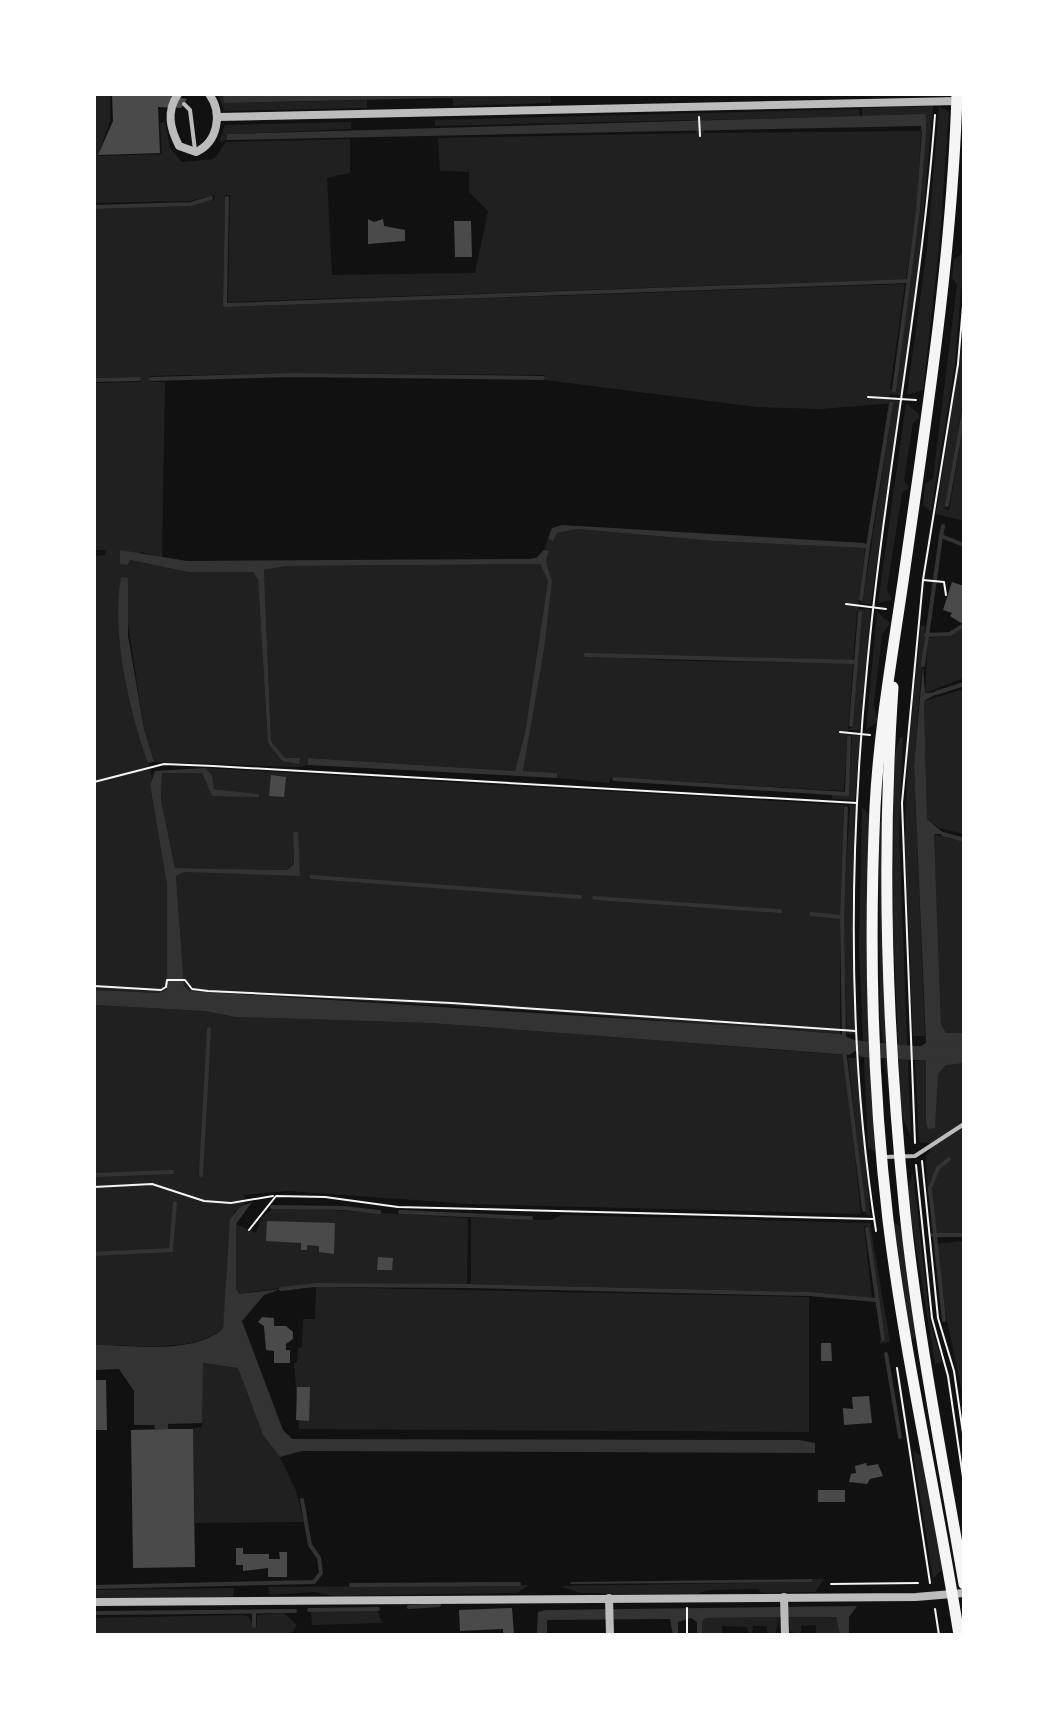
<svg xmlns="http://www.w3.org/2000/svg" width="1058" height="1729" font-family="'PT Sans',sans-serif">
	<rect width="100%" height="100%" fill="#111"/>
	<!-- green -->
	<g fill="#202020" fill-rule="evenodd">
		<polygon points="94,94 110,94 110,121 98,156 162,154 160,123 165,122 170,148 182,162 214,159 226,142 350,139 350,173 327,178 332,275 475,273 488,211 469,192 469,172 440,171 438,138 696,133 694,120 435,126 435,120 859,109 860,116 704,120 704,133 921,131 917,207 906,279 228,302 230,195 225,195 223,307 905,284 890,389 895,391 921,207 926,115 862,116 862,108 933,106 917,283 901,395 890,394 889,399 900,401 871,604 860,603 863,600 893,403 822,409 757,407 545,380 545,375 293,373 150,376 151,382 165,382 162,558 141,552 129,560 188,572 253,572 258,579 268,743 282,761 299,758 285,758 271,741 264,570 287,566 540,564 548,581 525,733 515,771 309,758 308,765 299,767 154,762 144,729 121,577 127,684 152,777 150,786 167,885 169,985 159,993 94,990 94,556 105,555 106,550 94,550 94,383 141,382 140,377 94,378 94,209 191,206 215,199 214,195 190,201 94,203"/>
		<polygon points="218,94 224,94 225,103 367,100 367,108 224,111"/>
		<polygon points="550,95 551,103 453,106 453,98"/>
		<polygon points="939,107 949,111 939,249 923,390 907,395 927,248"/>
		<polygon points="351,122 351,129 228,134 227,140 219,142 225,125"/>
		<polygon points="964,253 955,364 931,512 923,505 925,484 933,478 957,285 952,278 954,259"/>
		<polygon points="964,333 964,394 945,509 949,511 964,421 964,521 936,514"/>
		<polygon points="906,403 919,414 919,418 913,423 904,480 909,488 902,493 887,589 892,600 878,603"/>
		<path d="M577 529 714 541 865 548 858 609H871L860 730H848L847 734 860 736 855 800 832 799V795H848L852 738 847 737 844 791 611 777 609 783 557 778V773L523 771 552 581 546 562 549 552 544 550 548 538 553 540 557 533ZM857 611 862 612 853 727 848 729 853 663 682 661 584 656 853 661Z"/>
		<polygon points="877,612 890,623 882,635 874,704 878,722 866,730"/>
		<polygon points="921,625 925,626 914,766 925,1036 913,1036 905,837 908,753"/>
		<polygon points="964,628 964,678 925,693 928,638 950,636"/>
		<polygon points="964,689 964,834 939,828 927,819 924,701"/>
		<polygon points="900,737 903,737 899,830 911,1137 901,1113 893,924 894,757"/>
		<path d="M205 768 844 805 840 915 808 914 840 918V1034L522 1010 190 991 184 986 176 876 185 872 293 875 299 871 297 832 293 833 294 864 287 870 175 868 161 800 162 772 202 773 212 796 259 794 213 789 212 775ZM308 876 581 896 582 898 309 879ZM592 897 781 909V913L592 900Z"/>
		<polygon points="850,805 855,806 852,919 856,1034 847,1034 843,918"/>
		<polygon points="862,807 870,816 878,1153 868,1148 859,949"/>
		<polygon points="879,821 883,821 893,1130 880,1019"/>
		<polygon points="934,834 964,842 964,1033 946,1033 941,1024"/>
		<path d="M94 1005 205 1011 235 1017 430 1023 844 1055 861 1214 469 1204 288 1191 244 1195 245 1204 234 1212 223 1329C189 1354 135 1344 94 1345V1255L152 1253H94V1176L145 1173H94Z"/>
		<polygon points="964,1042 964,1234 936,1237 932,1180 928,1199 926,1155 930,1152 930,1143 919,1142 915,1061 926,1061 926,1123 929,1046"/>
		<polygon points="848,1058 857,1058 870,1215 866,1215"/>
		<polygon points="913,1173 930,1321 942,1362 935,1364 907,1191"/>
		<polygon points="275,1207 468,1218 467,1285 314,1283 239,1294 236,1289 236,1224 256,1233 262,1217"/>
		<polygon points="562,1215 870,1223 890,1342 880,1344 880,1340 885,1339 867,1226 864,1227 872,1298 808,1292 471,1284 471,1218 551,1220"/>
		<polygon points="893,1222 902,1227 918,1335 911,1340"/>
		<polygon points="964,1241 964,1401 947,1321 936,1244"/>
		<polygon points="316,1287 809,1297 809,1432 299,1429 294,1363 297,1362 298,1348 302,1347 303,1319 315,1319"/>
		<polygon points="202,1363 238,1368 263,1435 280,1457 296,1491 304,1522 195,1523 193,1428 202,1427"/>
		<polygon points="913,1451 924,1457 943,1568 933,1579"/>
		<polygon points="812,1579 824,1579 815,1592 762,1593 758,1589 709,1590 694,1595 581,1593 560,1586 811,1582"/>
		<polygon points="529,1585 517,1593 334,1596 314,1592 270,1595 268,1587"/>
		<polygon points="234,1588 233,1597 94,1597 94,1590"/>
		<polygon points="377,1610 382,1623 312,1625 311,1612"/>
		<polygon points="284,1613 297,1625 291,1635 94,1635 94,1618 243,1615 249,1617 253,1627 257,1627 257,1615"/>
		<polygon points="836,1617 840,1635 816,1635 816,1625 801,1626 801,1635 789,1631 789,1618"/>
		<polygon points="706,1618 779,1618 775,1635 767,1635 767,1626 753,1626 752,1635 748,1635 747,1627 722,1626 722,1635 702,1635 702,1622"/>
	</g>
	<!-- water -->
	<g fill="#333">
		<polygon points="270,94 614,94 225,103 223,100 224,95"/>
		<polygon points="926,114 926,131 921,131 921,126 227,140 227,134"/>
		<polygon points="562,525 865,543 865,548 714,541 577,529 557,533 553,541 548,538 552,528"/>
		<polygon points="120,550 187,561 528,559 536,558 544,550 549,551 546,562 552,581 544,649 523,771 557,773 557,778 308,765 308,758 515,771 525,733 548,581 540,564 287,566 264,570 271,741 285,758 300,758 299,764 282,761 268,743 258,579 253,572 188,572 130,560 127,565 120,564"/>
		<path d="M121 577 128 578V636L144 729 154 762 148 763C129 710 111 631 121 577Z"/>
		<polygon points="923,665 925,693 940,692 924,701 927,819 945,834 934,834 941,1024 946,1033 964,1033 964,1063 946,1065 938,1074 935,1128 928,1129 926,1123 926,1055 920,1052 855,1051 849,1055 430,1023 235,1017 205,1011 94,1005 94,990 159,993 167,989 167,885 150,785 155,771 205,768 212,775 214,789 259,794 259,797 212,796 202,773 162,773 161,800 175,868 287,870 294,864 293,832 298,832 300,876 185,872 176,876 184,986 190,991 754,1027 840,1034 854,1040 919,1047 926,1043 914,766"/>
		<path d="M252 1202 236 1224V1289L239 1294 281 1289 264 1295 242 1321 283 1430 292 1439 799 1440 815 1443V1453L302 1451 280 1457 263 1435 238 1368 203 1363 202 1423 168 1424V1429H155L154 1425H134V1391L119 1369 94 1370V1345C134 1345 191 1355 223 1329L230 1219 240 1207Z"/>
		<polygon points="812,1579 812,1582 570,1584 572,1582"/>
		<polygon points="857,1606 849,1617 849,1635 840,1635 836,1617 706,1618 702,1622 702,1635 697,1635 697,1622 691,1618 678,1622 678,1635 673,1635 670,1619 547,1620 547,1635 537,1635 538,1612 546,1610"/>
	</g>
	<g fill="none" stroke-linecap="round" stroke-linejoin="round">
		<!-- stream -->
		<g stroke="#333" stroke-width="4">
			<polyline points="227,198 225,305 908,281"/>
			<polyline points="94,207 191,204 211,198"/>
			<polyline points="151,379 293,375 543,378"/>
			<polyline points="94,380 139,379"/>
			<polyline points="894,390 918,211 924,131"/>
			<polyline points="947,505 964,410"/>
			<polyline points="941,536 943,526"/>
			<polyline points="863,546 868,546 891,404"/>
			<polyline points="861,599 868,546"/>
			<polyline points="926,635 950,634 964,625"/>
			<polyline points="586,655 855,662"/>
			<polyline points="923,665 941,536 964,545"/>
			<polyline points="936,693 964,684"/>
			<polyline points="851,725 860,613"/>
			<polyline points="614,779 847,794 849,738"/>
			<polyline points="943,834 964,840"/>
			<polyline points="311,877 580,897"/>
			<polyline points="594,898 780,911"/>
			<polyline points="811,914 842,917"/>
			<polyline points="844,1038 842,917 846,808"/>
			<polyline points="844,1050 864,1210"/>
			<polyline points="94,1175 172,1172"/>
			<polyline points="201,1175 209,1029"/>
			<polyline points="272,1207 344,1208 379,1212"/>
			<polyline points="400,1212 531,1218"/>
			<polyline points="867,1229 883,1339"/>
			<polyline points="933,1235 964,1235"/>
			<polyline points="94,1254 171,1250 175,1203"/>
			<polyline points="281,1289 315,1285 470,1286 809,1294 876,1300"/>
			<polyline points="944,1320 930,1188 938,1168 949,1159"/>
			<polyline points="886,1354 900,1437"/>
			<polyline points="351,1585 519,1584"/>
			<polyline points="94,1587 314,1582 321,1573 319,1558 310,1545 302,1500"/>
			<polyline points="409,1607 439,1605"/>
			<polyline points="309,1610 378,1609"/>
			<polyline points="254,1612 254,1626"/>
			<polyline points="94,1613 295,1611"/>
		</g>
		<!-- canal -->
		<polyline stroke="#333" stroke-width="14" points="864,1050 932,1054 964,1051"/>
	</g>
	<!-- building -->
	<g fill="#4a4a4a">
		<polygon points="112,94 159,94 187,99 181,108 158,107 160,153 98,155 113,121"/>
		<polygon points="368,219 374,222 383,219 384,226 405,230 405,241 368,244"/>
		<polygon points="454,221 471,221 472,257 455,257"/>
		<polygon points="952,582 964,586 964,618 961,623 950,616 952,613 943,610"/>
		<polygon points="271,775 286,777 284,797 269,796"/>
		<polygon points="267,1221 335,1223 334,1254 319,1252 319,1246 307,1245 307,1250 301,1250 301,1243 266,1241"/>
		<polygon points="378,1257 393,1258 392,1270 377,1270"/>
		<polygon points="262,1317 274,1318 274,1326 286,1326 293,1332 293,1339 286,1344 286,1350 290,1350 290,1363 274,1363 274,1351 266,1350 264,1326 258,1322"/>
		<polygon points="821,1343 831,1343 832,1361 821,1361"/>
		<polygon points="94,1380 106,1380 107,1430 94,1430"/>
		<polygon points="297,1387 310,1387 309,1421 296,1420"/>
		<polygon points="869,1396 872,1423 844,1425 843,1408 853,1409 852,1397"/>
		<polygon points="169,1429 193,1429 195,1567 133,1568 131,1430"/>
		<polygon points="866,1463 867,1466 878,1464 883,1476 870,1479 867,1484 849,1482 851,1474 856,1473 855,1466"/>
		<rect x="818" y="1490" width="27" height="12"/>
		<polygon points="236,1548 243,1548 243,1554 269,1554 269,1559 280,1559 279,1552 287,1552 287,1577 268,1577 268,1568 243,1571 243,1565 236,1565"/>
		<polygon points="512,1608 514,1635 503,1635 503,1629 460,1631 459,1610"/>
	</g>
	<g fill="none" stroke-linecap="round" stroke-linejoin="round">
		<!-- path -->
		<g stroke="#f5f5f5" stroke-width="2">
			<polyline points="699,117 700,136"/>
			<polyline points="868,397 916,400"/>
			<polyline points="923,580 944,582 946,595"/>
			<polyline points="846,604 886,609"/>
			<polyline points="840,732 870,735"/>
			<polyline points="94,782 164,764 213,766 857,803"/>
			<polyline points="94,986 161,990 166,987 167,980 185,980 192,989 208,991 451,1003 856,1031"/>
			<polyline points="915,1143 902,803 923,580 958,364 964,294"/>
			<polyline points="922,1161 938,1318 954,1371 964,1440"/>
			<polyline points="916,1165 932,1318 948,1376 964,1484"/>
			<polyline points="94,1187 152,1184 204,1201 231,1203 273,1196"/>
			<polyline points="249,1230 276,1196 325,1197 398,1207 874,1219"/>
			<path d="M876 1231C847 1047 849 853 867 668 884 483 921 301 935 115"/>
			<polyline points="897,1368 930,1583"/>
			<polyline points="831,1584 918,1583"/>
			<polyline points="687,1608 687,1635"/>
			<polyline points="935,1609 939,1635"/>
		</g>
		<!-- service -->
		<g stroke="#bcbcbc" stroke-width="4">
			<polyline points="184,104 190,110 195,150"/>
			<polyline points="885,1157 915,1156 964,1124"/>
		</g>
		<!-- minor -->
		<g stroke="#bcbcbc" stroke-width="8">
			<path d="M178 94C166 112 170 128 179 146L196 152C218 142 223 113 209 94"/>
			<polyline points="217,117 957,101"/>
			<polyline points="784,1597 785,1635"/>
			<polyline points="609,1598 610,1635"/>
			<polyline points="94,1602 916,1597 964,1593"/>
		</g>
		<!-- secondary -->
		<g stroke="#f5f5f5" stroke-width="11">
			<path d="M957 94C952 258 926 420 903 582 892 657 879 731 875 807 869 943 872 1084 888 1220 905 1359 937 1496 959 1635"/>
			<path d="M893 687C881 862 887 1038 905 1213 918 1337 943 1461 964 1584"/>
		</g>
	</g>
	<!-- border -->
	<rect width="1058" height="1729" fill="none" stroke="#ffffff" stroke-width="192"/>
</svg>
